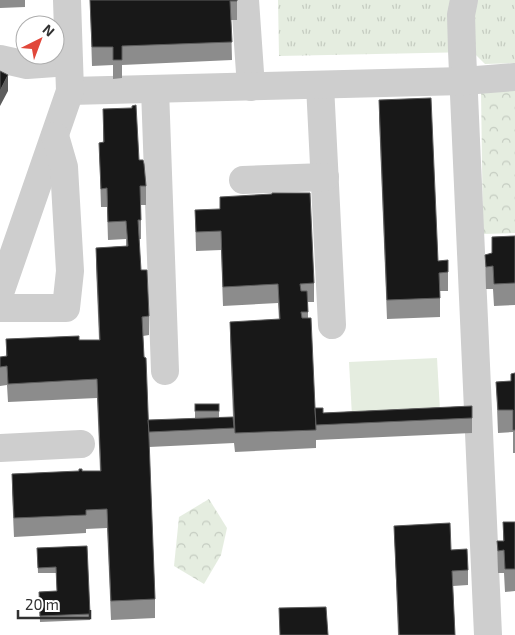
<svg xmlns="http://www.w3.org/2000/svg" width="515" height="635" font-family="'Exo 2',sans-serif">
	<defs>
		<pattern id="grass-tufts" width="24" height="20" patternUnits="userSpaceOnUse" patternTransform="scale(1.25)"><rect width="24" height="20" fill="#e5ede0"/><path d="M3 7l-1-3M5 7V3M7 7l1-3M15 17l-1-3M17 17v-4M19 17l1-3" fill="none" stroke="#c5ccc1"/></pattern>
		<pattern id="forest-crowns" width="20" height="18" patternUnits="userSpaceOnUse" patternTransform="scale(1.25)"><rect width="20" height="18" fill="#e5ede0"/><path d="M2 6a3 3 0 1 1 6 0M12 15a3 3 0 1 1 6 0" fill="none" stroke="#c5ccc1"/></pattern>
	</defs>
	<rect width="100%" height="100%" fill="#fff"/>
	<!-- grass -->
	<polygon fill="url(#grass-tufts)" points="278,0 515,0 515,63 485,64 473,52 279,56"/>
	<!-- forest -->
	<g fill="url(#forest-crowns)">
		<polygon points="515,90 515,233 483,234 481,91"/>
		<polygon points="209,499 227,528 221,555 204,584 174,566 179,517"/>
	</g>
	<!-- pitch -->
	<polygon fill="#e5ede0" points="437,358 440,411 352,416 349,362"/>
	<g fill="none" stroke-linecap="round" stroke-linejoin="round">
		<!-- minor -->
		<g stroke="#cecece" stroke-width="28">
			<polyline points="245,0 251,87"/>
			<polyline points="464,0 461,15 462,50 488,635"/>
			<polyline points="0,59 27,65 69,62"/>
			<polyline points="320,85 332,325"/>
			<polyline points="155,89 165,371"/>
			<polyline points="70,91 464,81 515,77"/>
			<polyline points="243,180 325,177"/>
			<polyline points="0,293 70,91 67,0"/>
			<polyline points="0,308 66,308 70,271 64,167 55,136"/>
			<polyline points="0,448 81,444"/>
		</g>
	</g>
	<!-- wall -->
	<g fill="#8c8c8c">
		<polygon points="0,0 25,0 25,7 0,8"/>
		<polygon points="90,0 237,0 237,20 231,20 232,60 122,65 122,78 113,79 113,65 92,66"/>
		<polygon points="379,100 438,261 448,272 448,291 440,291 440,317 387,319 379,119"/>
		<polygon points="103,109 139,160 146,186 146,205 141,205 141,239 139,239 141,270 149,316 149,335 143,336 148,424 195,418 195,404 219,404 219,417 233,417 230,340 230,322 279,320 278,303 223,306 221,250 196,251 195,210 314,283 314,302 308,302 308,318 315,409 323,413 472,406 472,433 316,440 316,448 235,452 234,443 149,447 155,599 155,618 111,620 107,528 86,529 86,533 14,537 12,492 12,474 100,471 97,398 8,402 7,385 0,386 0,367 6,356 6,339 79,340 99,340 96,266 96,248 126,246 126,239 108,240 107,207 101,207 99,143 103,142"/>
		<polygon points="515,236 515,305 494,306 493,289 486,289 485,255 492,253 492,237"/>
		<polygon points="515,373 515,453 513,453 513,432 498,433 496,382 511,381"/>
		<polygon points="503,522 515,522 515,591 505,592 504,573 498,573 497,541 503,541"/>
		<polygon points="394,526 451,550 468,570 468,585 453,586 455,635 398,635"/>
		<polygon points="87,546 90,620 40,622 39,592 57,591 56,573 38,573 37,548"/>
	</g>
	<!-- shaded-wall -->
	<polygon fill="#5d5d5d" points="8,75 8,91 0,106 0,91"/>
	<!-- building -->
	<g fill="#181818" stroke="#5d5d5d">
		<polygon points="90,0 237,0 237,1 230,1 232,42 122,46 122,60 113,60 113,47 92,47"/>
		<polygon points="0,71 8,75 0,91"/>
		<polygon points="431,98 438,261 448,260 448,272 439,273 440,298 387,300 379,100"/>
		<polygon points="136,105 139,160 143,160 144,164 146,186 140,186 141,220 138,220 141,270 147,270 149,316 142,317 144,357 146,358 155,599 111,601 107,509 86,510 86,515 14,518 12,474 79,471 79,469 82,469 82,471 101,471 97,379 8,384 7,366 0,367 0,357 7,356 6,339 79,336 79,340 100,340 96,248 128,246 126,221 108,222 107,188 101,189 99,143 104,142 103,109 132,108 132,106"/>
		<polygon points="272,193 310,193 314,283 300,284 301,291 307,291 308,312 301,312 302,318 311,318 316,430 235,433 230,322 280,319 278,284 223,287 221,231 196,232 195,210 220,209 220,197 272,194"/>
		<polygon points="515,236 515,283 494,284 493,266 486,267 485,255 492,253 492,237"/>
		<polygon points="515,373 515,430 513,430 513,410 498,410 496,382 511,381 511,374"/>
		<rect x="195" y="404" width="24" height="7"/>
		<polygon points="472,406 472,418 316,425 315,408 323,408 323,413"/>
		<polygon points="233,417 234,428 149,432 148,420"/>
		<polygon points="503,522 515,522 515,569 505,569 504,550 498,551 497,541 504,541"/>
		<polygon points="450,523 451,550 467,549 468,570 452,571 455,635 399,635 394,526"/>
		<polygon points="87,546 90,614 40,616 39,592 57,591 56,567 38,568 37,548"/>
		<polygon points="326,607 328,635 280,635 279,608"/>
	</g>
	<!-- north arrow -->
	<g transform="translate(40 40) rotate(42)"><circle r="24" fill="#ffffff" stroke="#adadad"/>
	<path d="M0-4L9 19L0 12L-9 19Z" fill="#e1473a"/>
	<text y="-8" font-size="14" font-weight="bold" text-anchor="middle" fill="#313131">N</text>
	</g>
	<!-- scale -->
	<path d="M18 610v8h72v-8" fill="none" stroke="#313131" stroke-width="2.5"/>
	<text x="25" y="610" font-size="15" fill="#313131" stroke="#ffffff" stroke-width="4" paint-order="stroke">20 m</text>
</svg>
